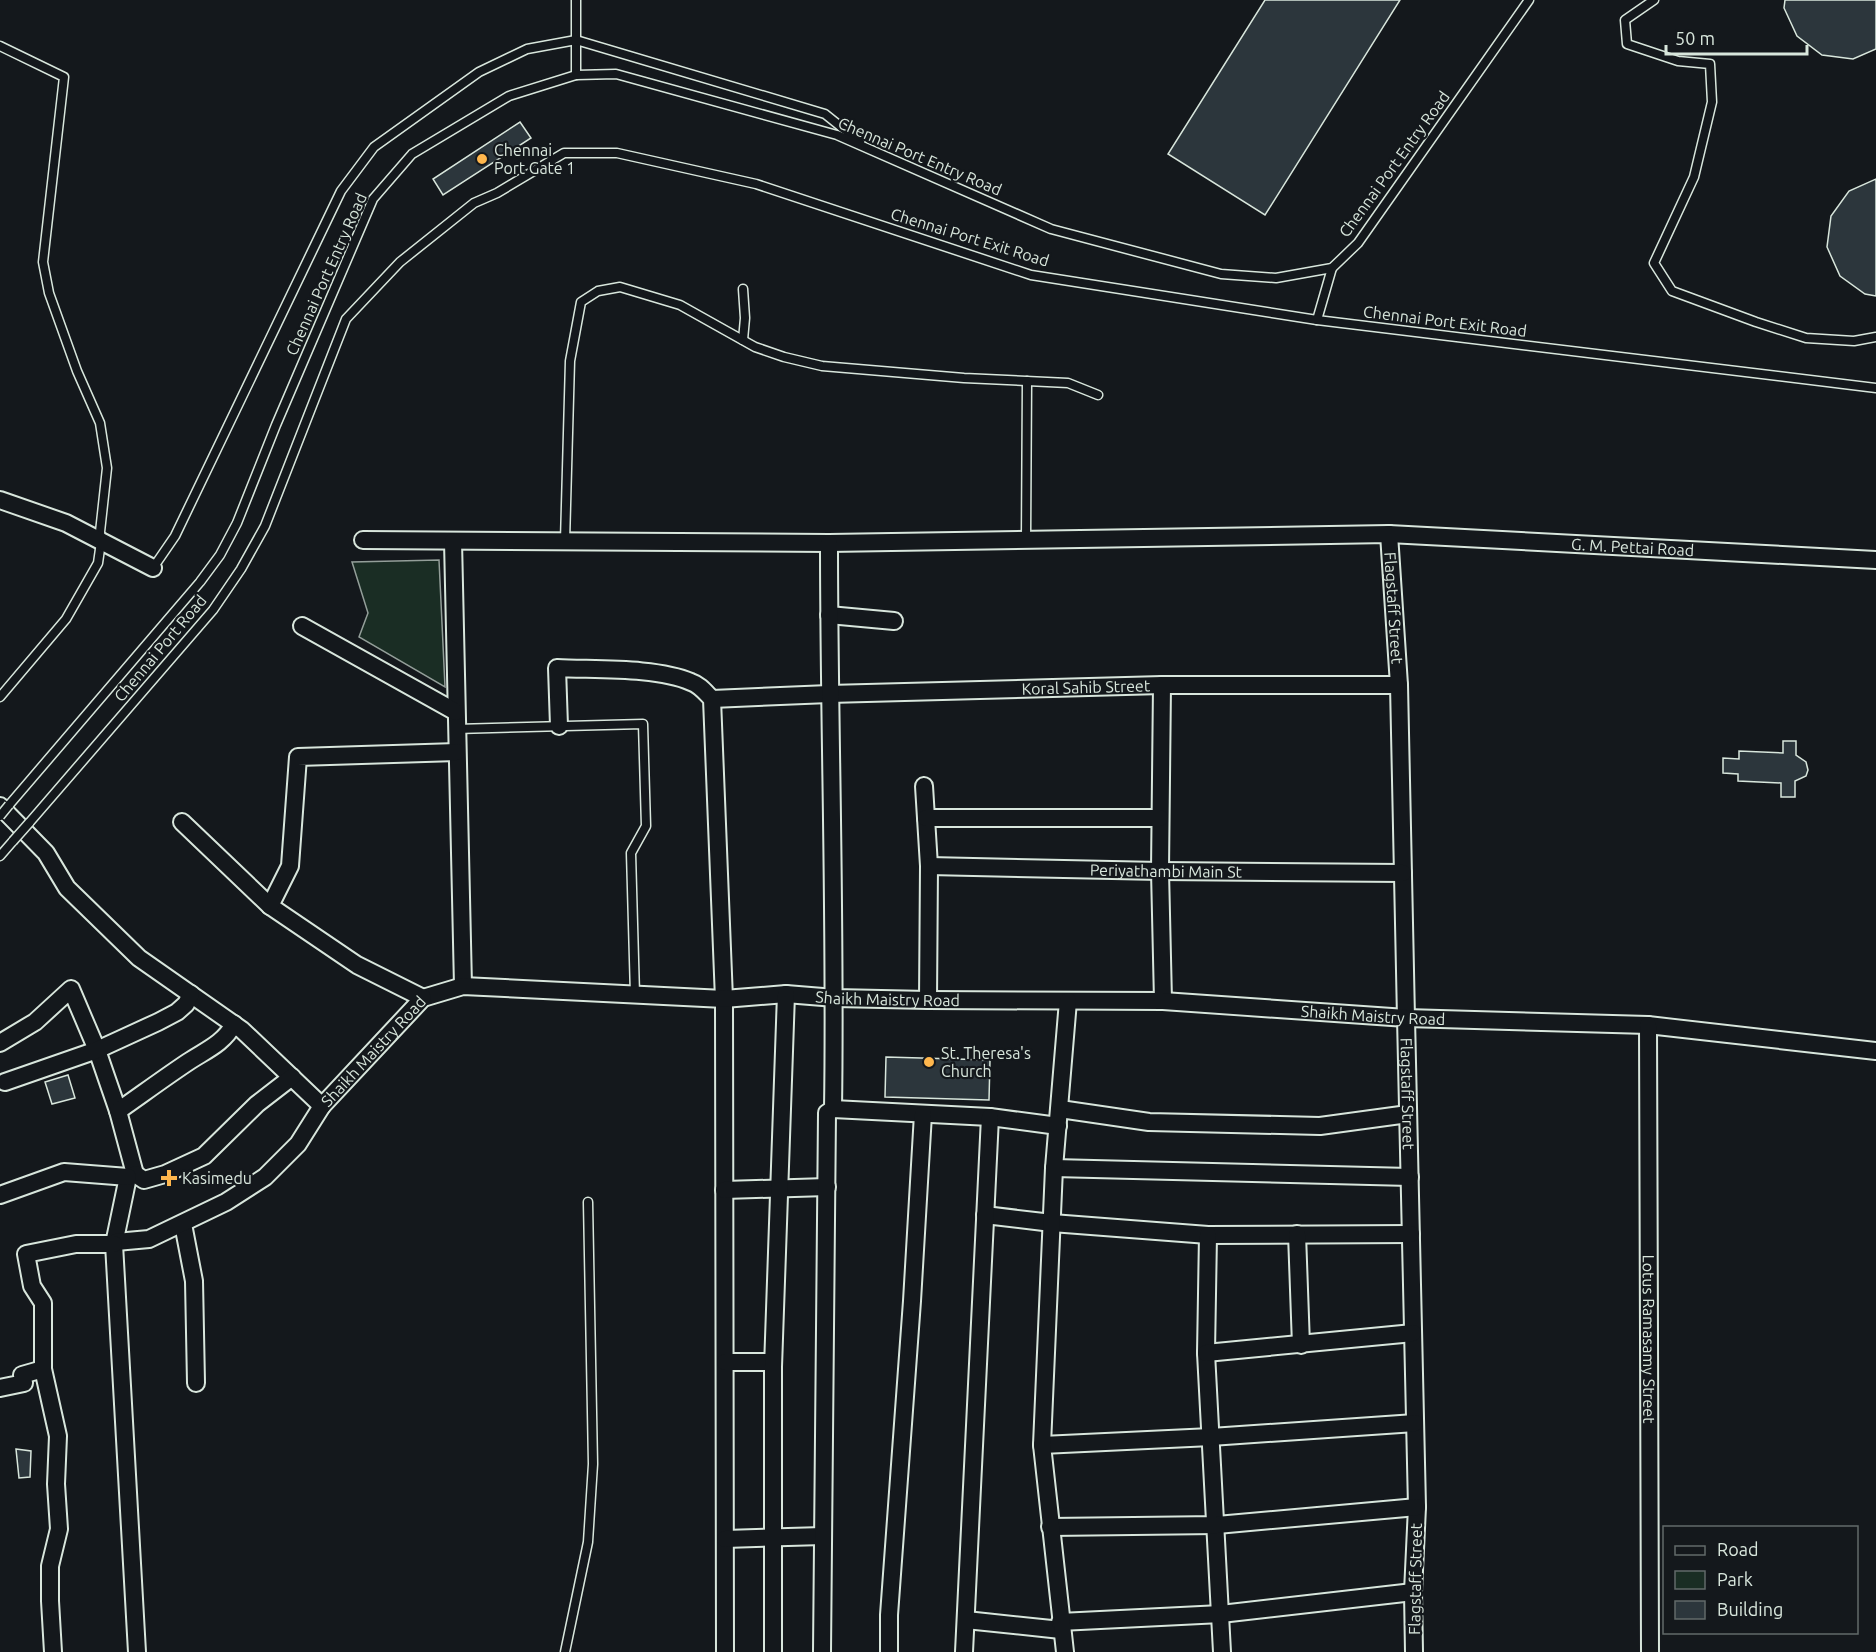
<svg xmlns="http://www.w3.org/2000/svg" width="1876" height="1652" font-family="Ubuntu,sans-serif">
	<rect width="100%" height="100%" fill="#14181c"/>
	<!-- green -->
	<polygon fill="#1a2d24" stroke="#939e99" stroke-width="1.5" points="439,560 445,687 359,637 368,613 352,562"/>
	<!-- building -->
	<g fill="#2c363c" stroke="#d8e6dc" stroke-width="1.5">
		<polygon points="1265,0 1400,0 1265,215 1168,154"/>
		<polygon points="1785,0 1876,0 1876,49 1853,59 1822,55 1797,36 1784,8"/>
		<polygon points="520,122 531,138 443,195 433,179"/>
		<polygon points="1876,179 1876,296 1865,294 1840,276 1827,247 1831,216 1849,191"/>
		<polygon points="1783,741 1796,741 1796,755 1806,762 1808,770 1806,776 1795,781 1795,797 1781,797 1781,783 1738,781 1738,774 1723,773 1723,758 1739,759 1739,751 1783,753"/>
		<polygon points="886,1057 990,1060 989,1100 885,1097"/>
		<polygon points="68,1075 75,1098 52,1104 45,1082"/>
		<polygon points="16,1449 31,1451 30,1477 19,1478"/>
	</g>
	<g fill="none" stroke-linecap="round" stroke-linejoin="round">
		<defs>
			<g id="service">
				<polyline points="576,0 576,75"/>
				<polyline points="1654,0 1625,20 1627,44 1678,61 1710,64 1712,102 1694,177 1654,263 1672,291 1756,322 1806,338 1854,341 1876,337"/>
				<polyline points="0,46 64,77 43,262 49,293 77,371 100,423 107,468 100,532 101,542 98,563 66,619 0,697"/>
				<polyline points="743,289 745,318 743,340"/>
				<polyline points="1317,320 1332,268"/>
				<polyline points="1026,539 1027,381"/>
				<polyline points="565,541 570,361 581,302 598,291 620,287 680,305 755,347 784,357 822,366 964,378 1068,383 1098,395"/>
				<polyline points="153,568 175,536 341,191 374,147 479,72 527,49 576,40 825,114 860,142"/>
				<polyline points="456,729 643,724 646,826 631,853 635,995"/>
				<polyline points="9,805 200,582 220,555 237,523 276,425 373,199 412,154 509,96 576,75 616,74 837,135 1051,229 1221,274 1276,278 1332,268 1358,243 1529,0"/>
				<polyline points="29,823 213,610 241,569 265,526 346,319 400,262 474,203 497,193 564,153 617,153 756,184 1031,275 1317,320 1876,388"/>
				<polyline points="0,856 13,841"/>
				<polyline points="565,1652 588,1542 593,1464 588,1202"/>
			</g>
			<g id="minor">
				<polyline points="0,500 66,523 153,568"/>
				<path id="s1" d="M1389 534 1399 685 1406 1018 1417 1507 1413 1592 1414 1652"/>
				<path id="s2" d="M363 540 829 543 1389 534 1876 560"/>
				<polyline points="453,541 463,986"/>
				<polyline points="829,615 894,621"/>
				<polyline points="302,626 456,712"/>
				<polyline points="1162,685 1160,871 1163,1001"/>
				<path id="s3" d="M712 699 829 694 1162 685H1399"/>
				<path d="M559 726 557 668C595 670 657 667 691 682 700 685 705 692 712 699L724 999 725 1652"/>
				<polyline points="924,786 929,866 928,1000"/>
				<path id="s4" d="M0 806 46 853 67 888 139 958 242 1030 322 1106 423 998 463 986 724 999 786 994 835 998 928 1000 1163 1001 1406 1018 1648 1025 1876 1051"/>
				<polyline points="926,818 1160,818"/>
				<polyline points="182,822 270,906 357,965 423,998"/>
				<path id="s5" d="M929 866 1160 871 1403 873"/>
				<polyline points="270,906 290,866 298,757 457,752"/>
				<path id="s6" d="M1648 1025 1650 1652"/>
				<polyline points="0,1043 35,1022 71,989 97,1050 118,1111 135,1174 128,1177 114,1244 137,1652"/>
				<polyline points="5,1082 97,1050 158,1022 177,1012 186,1004 191,994"/>
				<polyline points="833,1109 990,1117 1058,1126"/>
				<polyline points="1060,1109 1149,1122 1320,1126 1408,1114"/>
				<path d="M118 1111C141 1095 164 1078 188 1062 206 1050 223 1044 234 1024"/>
				<polyline points="1054,1168 1410,1177"/>
				<polyline points="135,1174 144,1180 165,1174 204,1156 257,1104 292,1077"/>
				<polyline points="724,1190 827,1187"/>
				<polyline points="0,1195 64,1172 128,1177"/>
				<polyline points="985,1215 1052,1223 1208,1235 1411,1234"/>
				<polyline points="183,1224 194,1281 196,1383"/>
				<polyline points="1297,1234 1301,1345"/>
				<polyline points="1208,1235 1206,1353 1222,1652"/>
				<polyline points="116,1242 149,1239 226,1202 265,1177 298,1144 322,1106"/>
				<polyline points="1206,1353 1413,1333"/>
				<polyline points="725,1362 773,1362"/>
				<polyline points="0,1388 24,1383 22,1375 43,1369"/>
				<polyline points="1042,1445 1211,1437 1415,1423"/>
				<polyline points="1050,1527 1217,1525 1417,1507"/>
				<polyline points="725,1539 823,1536"/>
				<polyline points="966,1620 1061,1630"/>
				<polyline points="1060,1622 1221,1614 1413,1592"/>
				<polyline points="53,1652 50,1601 50,1566 59,1529 56,1484 58,1436 43,1369 43,1303 32,1286 26,1254 76,1244 114,1244"/>
				<polyline points="773,1652 773,1367 786,994"/>
				<path d="M822 1652 827 1113 833 1109C836 920 829 731 829 543"/>
				<polyline points="889,1652 889,1615 912,1301 923,1114"/>
				<polyline points="964,1652 990,1117"/>
				<polyline points="1065,1652 1042,1445 1054,1168 1068,1001"/>
			</g>
		</defs>
		<!-- service casing -->
		<use href="#service" stroke="#d8e6dc" stroke-width="11"/>
		<!-- minor casing -->
		<use href="#minor" stroke="#d8e6dc" stroke-width="20"/>
		<!-- service -->
		<use href="#service" stroke="#14181c" stroke-width="8"/>
		<!-- minor -->
		<use href="#minor" stroke="#14181c" stroke-width="16"/>
		<defs>
			<g id="service-bridge">
				<polyline points="0,816 9,805"/>
				<polyline points="13,841 29,823"/>
			</g>
		</defs>
		<!-- service-bridge casing -->
		<use href="#service-bridge" stroke="#d8e6dc" stroke-width="11" stroke-linecap="butt"/>
		<!-- service-bridge -->
		<use href="#service-bridge" stroke="#14181c" stroke-width="8"/>
	</g>
	<!-- markers -->
	<g fill="#ffb74d" stroke="#14181c" stroke-width="2">
		<circle cx="482" cy="159" r="6"/>
		<circle cx="929" cy="1062" r="6"/>
		<path d="M166 1169h6v6h6v6h-6v6h-6v-6h-6v-6h6z"/>
	</g>
	<g text-anchor="middle" dominant-baseline="central" stroke-width="4.5" stroke-linejoin="round" paint-order="stroke">
		<!-- poi labels -->
		<g font-size="16" fill="#d8e6dc" stroke="#14181c" text-anchor="start">
			<text x="494" y="150">Chennai<tspan x="494" dy="18">Port Gate 1</tspan></text>
			<text x="941" y="1053">St. Theresa's<tspan x="941" dy="18">Church</tspan></text>
			<text x="182" y="1178">Kasimedu</text>
		</g>
		<!-- street labels -->
		<g font-size="16" fill="#d8e6dc" stroke="#14181c">
			<text transform="translate(920 156) rotate(23)">Chennai Port Entry Road</text>
			<text transform="translate(1394 164) rotate(-54)">Chennai Port Entry Road</text>
			<text transform="translate(970 237) rotate(17)">Chennai Port Exit Road</text>
			<text transform="translate(326 274) rotate(-66)">Chennai Port Entry Road</text>
			<text transform="translate(1445 321) rotate(7)">Chennai Port Exit Road</text>
			<text stroke="none"><textPath href="#s2" startOffset="1270">G. M. Pettai Road</textPath></text>
			<text stroke="none"><textPath href="#s1" startOffset="74">Flagstaff Street</textPath></text>
			<text transform="translate(160 648) rotate(-50)">Chennai Port Road</text>
			<text stroke="none"><textPath href="#s3" startOffset="374">Koral Sahib Street</textPath></text>
			<text stroke="none"><textPath href="#s5" startOffset="237">Periyathambi Main St</textPath></text>
			<text stroke="none"><textPath href="#s4" startOffset="1058">Shaikh Maistry Road</textPath></text>
			<text stroke="none"><textPath href="#s4" startOffset="1544">Shaikh Maistry Road</textPath></text>
			<text stroke="none"><textPath href="#s4" startOffset="518">Shaikh Maistry Road</textPath></text>
			<text stroke="none"><textPath href="#s1" startOffset="560">Flagstaff Street</textPath></text>
			<text stroke="none"><textPath href="#s6" startOffset="314">Lotus Ramasamy Street</textPath></text>
			<text transform="translate(1415 1579) rotate(-89)">Flagstaff Street</text>
		</g>
	</g>
	<!-- legend -->
	<rect x="1663" y="1526" width="195" height="108" fill="#14181c" stroke="#626a69" stroke-width="1.5"/>
	<rect x="1675" y="1546" width="30" height="9" fill="#14181c" stroke="#626a69" stroke-width="1.5"/>
	<text x="1717" y="1556" font-size="18" fill="#d8e6dc">Road</text>
	<rect x="1675" y="1571" width="30" height="18" fill="#1a2d24" stroke="#626a69" stroke-width="1.5"/>
	<text x="1717" y="1586" font-size="18" fill="#d8e6dc">Park</text>
	<rect x="1675" y="1601" width="30" height="18" fill="#2c363c" stroke="#626a69" stroke-width="1.5"/>
	<text x="1717" y="1616" font-size="18" fill="#d8e6dc">Building</text>
	<!-- scale -->
	<path d="M1666 45v9h141v-9" fill="none" stroke="#d8e6dc" stroke-width="3"/>
	<text x="1675" y="45" font-size="18" fill="#d8e6dc" stroke="#14181c" stroke-width="4.5" paint-order="stroke">50 m</text>
</svg>
